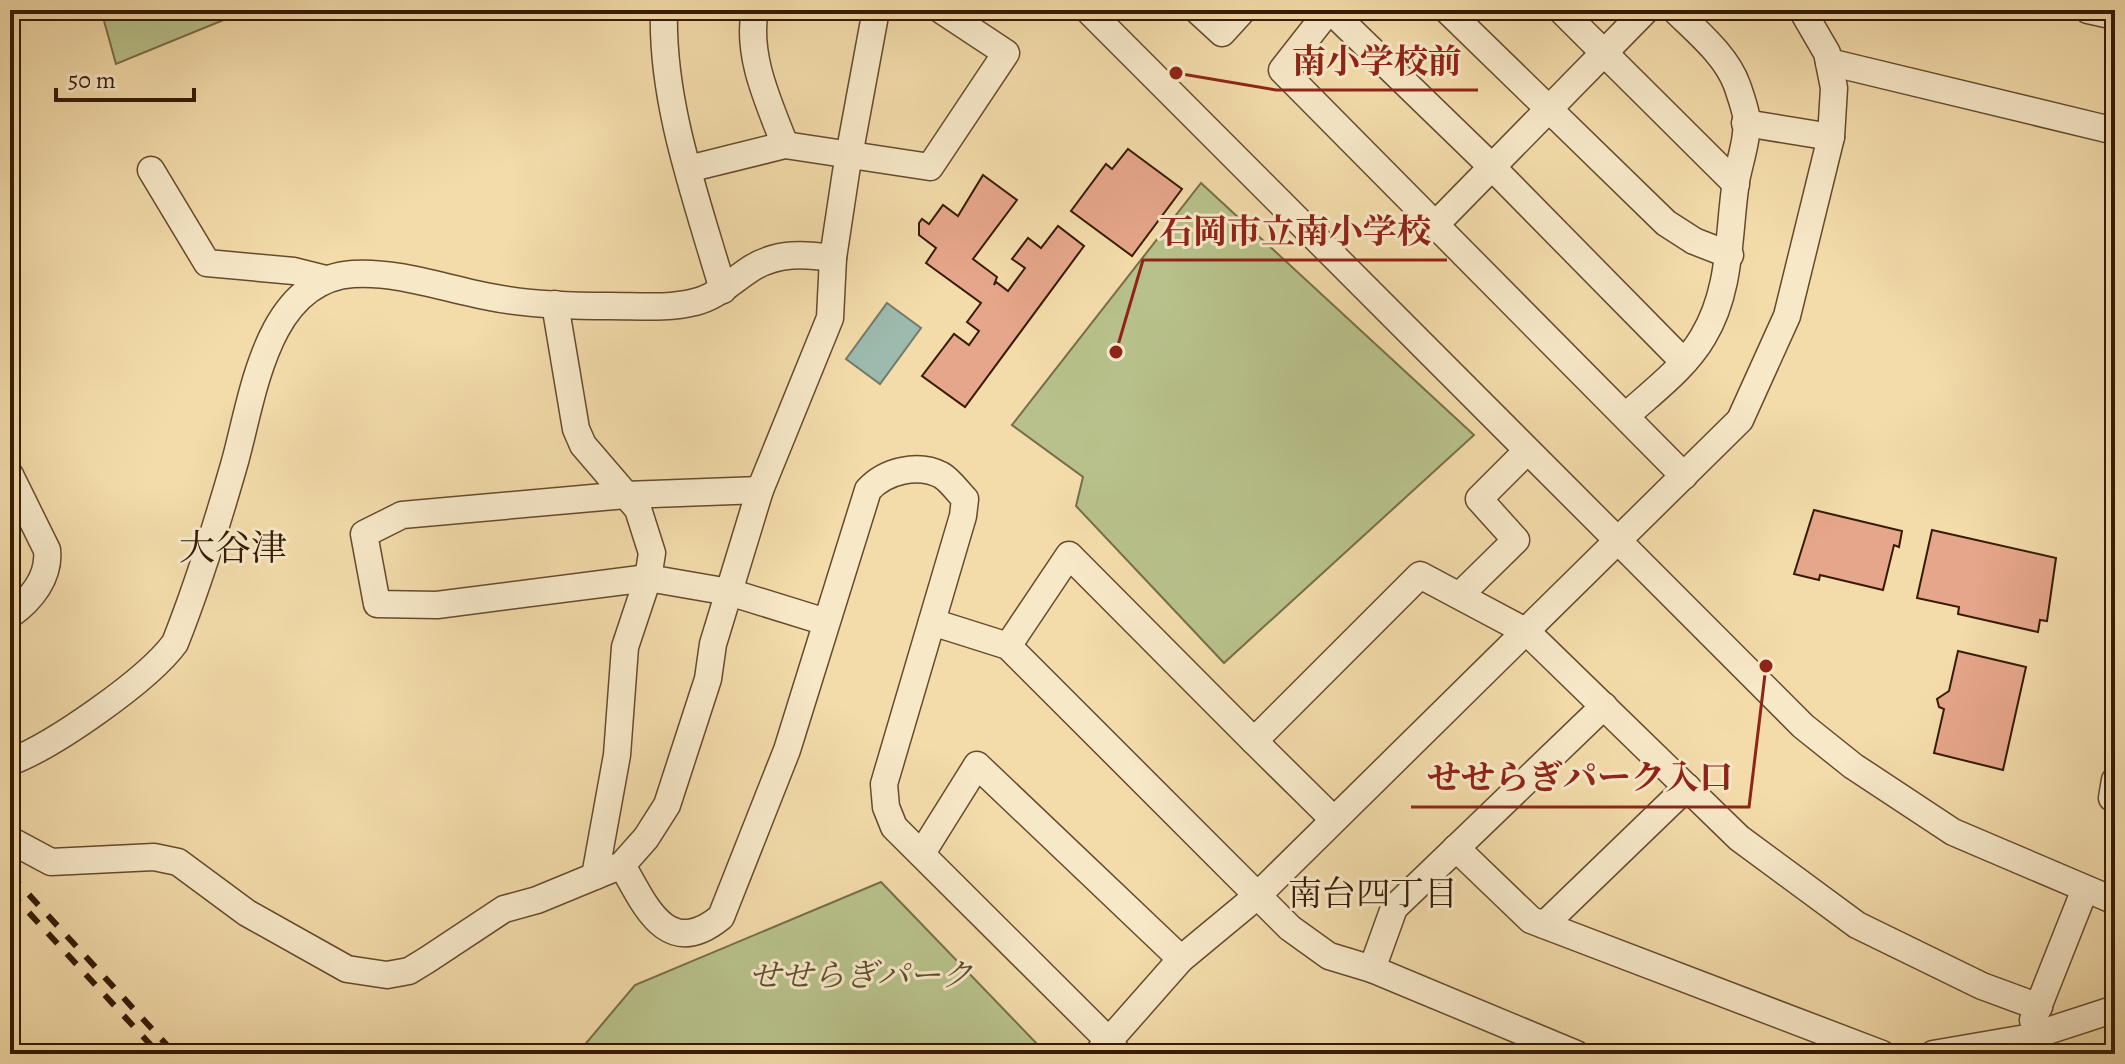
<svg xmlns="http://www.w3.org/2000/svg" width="2125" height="1064" font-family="Alegreya,'Noto Serif JP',serif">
	<rect width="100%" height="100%" fill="#f3dbaa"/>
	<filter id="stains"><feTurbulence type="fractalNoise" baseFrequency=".0025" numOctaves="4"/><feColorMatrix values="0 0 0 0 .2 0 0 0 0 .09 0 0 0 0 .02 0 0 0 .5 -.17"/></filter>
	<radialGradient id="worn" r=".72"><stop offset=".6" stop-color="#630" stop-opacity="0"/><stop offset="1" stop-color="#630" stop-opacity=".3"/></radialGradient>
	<!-- green -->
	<g fill="#b8c18b" stroke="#776e48" stroke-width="2">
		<polygon points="101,10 248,10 116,64"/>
		<polygon points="1201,183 1474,435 1224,663 1076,506 1083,477 1012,425"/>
		<polygon points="881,882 1040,1047 1042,1054 577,1054 635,985"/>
	</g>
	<!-- water -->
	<polygon fill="#9cbaae" stroke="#737a6a" stroke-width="2" points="887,303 921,328 880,384 846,359"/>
	<!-- building -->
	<g fill="#e6a68b" stroke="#361b04" stroke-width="2">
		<polygon points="1128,149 1182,189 1132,256 1071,211 1106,164 1112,169"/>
		<polygon points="983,175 1017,200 973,259 997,277 994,285 996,282 1008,291 1025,268 1012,259 1028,238 1041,248 1058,226 1084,246 965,407 922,376 954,334 969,345 979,331 967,322 981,303 926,263 936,248 919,235 919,223 922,219 929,224 943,205 958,216"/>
		<polygon points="1814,510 1902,531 1899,547 1894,545 1883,590 1820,575 1819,580 1794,574"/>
		<polygon points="1932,530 2056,558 2047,621 2040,620 2038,632 1958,614 1959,607 1917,598"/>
		<polygon points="1958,651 2026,667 2003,770 1934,753 1944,709 1939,707 1937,699 1949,691"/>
	</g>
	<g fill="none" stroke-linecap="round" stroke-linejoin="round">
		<defs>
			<g id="minor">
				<path d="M664 10C661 104 697 200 723 290"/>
				<path d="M755 10C746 56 769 103 785 145"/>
				<polyline points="1088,10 1803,726 1853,766 1953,832 2115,901"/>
				<polyline points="1197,10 1222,33 1243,10"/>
				<polyline points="1329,10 1282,70 1684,476"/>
				<polyline points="1330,10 1492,167 1684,362"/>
				<polyline points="1447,10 1666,223 1694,241 1730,255"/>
				<polyline points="1561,10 1736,184"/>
				<polyline points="2088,10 2115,16"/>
				<polyline points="1829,62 2115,131"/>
				<polyline points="1745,123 1831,137"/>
				<polyline points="688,169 785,145 930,167 1006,53 941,10"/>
				<polyline points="151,170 207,263 294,271 326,279"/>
				<polyline points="1437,223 1646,10"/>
				<polyline points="555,304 576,429 583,445 638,509 652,553 648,578 625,647 617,755 595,876"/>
				<path d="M1626 416C1652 392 1685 368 1703 337 1732 289 1728 234 1736 181 1740 160 1749 136 1746 115 1744 105 1740 94 1737 85 1726 55 1697 32 1675 10"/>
				<path d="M10 475 47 550C50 577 31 600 10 615"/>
				<polyline points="760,490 626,495 402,515 364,534 377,604 437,605 648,578 729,592 826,622"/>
				<polyline points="1460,595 1516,540 1479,499 1526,452"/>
				<polyline points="932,622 1008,646 1290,928 1329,956 1372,969 1576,1054"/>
				<polyline points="1008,646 1069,555 1254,741 1420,575 1527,632 1739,838 1857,925 1982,986 2039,1007"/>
				<polyline points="1254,741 1333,819"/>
				<path d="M10 762C53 746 148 680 175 643 198 585 217 524 234 465 253 399 265 280 353 274 398 271 446 289 490 297 529 305 571 306 610 306 638 306 668 309 695 302 717 297 733 280 752 268 778 252 805 254 833 258"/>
				<polyline points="2115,780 2112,798 2115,799"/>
				<polyline points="10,840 51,862 154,857 178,862 247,913 347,969 387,975 409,971 427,960 504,909 537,900 622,865 646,838 667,805 708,679 713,644 760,490 830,318 833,258 846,172 876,10"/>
				<polyline points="1456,848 1531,920 1882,1054"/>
				<polyline points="922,853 977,765 1181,959"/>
				<path d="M622 865C645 905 667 961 721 917L787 750 868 490C885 471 918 463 941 475 950 480 958 492 965 499L963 516 884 784 886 807 894 827 1110 1042 1118 1054"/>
				<polyline points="1544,925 1687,787"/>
				<polyline points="1372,969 1394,908 1604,706"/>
				<polyline points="2033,1020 2085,889"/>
				<polyline points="1099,1052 1181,959 1257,896 1740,420 1787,316 1831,137 1834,88 1827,53 1802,10"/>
				<polyline points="1933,1054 2026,1038 2115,1009"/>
			</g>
		</defs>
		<!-- minor casing -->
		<use href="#minor" stroke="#654b2e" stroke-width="29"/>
		<!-- minor -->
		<use href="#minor" stroke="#f7e8c8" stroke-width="26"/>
		<!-- rail -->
		<g stroke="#361b04" stroke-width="6" stroke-dasharray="14 14" stroke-linecap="butt">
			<polyline points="10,874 175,1054"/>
			<polyline points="10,892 159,1054"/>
		</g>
	</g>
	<g text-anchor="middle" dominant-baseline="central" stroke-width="6" stroke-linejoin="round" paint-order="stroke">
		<!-- park labels -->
		<g font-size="32" font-style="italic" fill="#5d4d2c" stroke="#f7e8c8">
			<text x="861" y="975">せせらぎパーク</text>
		</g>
		<!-- neighbourhood labels -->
		<g font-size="34" fill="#361b04" stroke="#f7e8c8">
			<text x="1373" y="893">南台四丁目</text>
		</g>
		<!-- quarter labels -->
		<g font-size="36" fill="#361b04" stroke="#f7e8c8">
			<text x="233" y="547">大谷津</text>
		</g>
	</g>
	<!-- callouts -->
	<path fill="none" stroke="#8f2418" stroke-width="3" d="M1176 73L1276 90H1478M1116 352L1143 260H1447M1766 666L1749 807H1411"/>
	<g fill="#8f2418" stroke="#f7e8c8" stroke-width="3">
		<circle cx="1176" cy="73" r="8"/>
		<circle cx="1116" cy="352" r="8"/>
		<circle cx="1766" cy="666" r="8"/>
	</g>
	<g font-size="34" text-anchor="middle" font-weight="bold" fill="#8f2418" stroke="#f7e8c8" stroke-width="6" stroke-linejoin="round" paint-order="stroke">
		<text x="1377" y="73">南小学校前</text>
		<text x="1295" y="243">石岡市立南小学校</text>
		<text x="1580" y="789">せせらぎパーク入口</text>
	</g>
	<!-- margin -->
	<rect width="2125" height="1064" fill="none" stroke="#f3dbaa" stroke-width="40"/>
	<rect x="12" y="12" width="2101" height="1040" fill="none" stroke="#361b04" stroke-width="4"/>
	<rect x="20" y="20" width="2085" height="1024" fill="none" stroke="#361b04" stroke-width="2"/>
	<!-- scale -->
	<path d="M56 88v12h138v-12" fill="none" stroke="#361b04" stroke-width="4"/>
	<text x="68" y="88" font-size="24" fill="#361b04" stroke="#f7e8c8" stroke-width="6" paint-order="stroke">50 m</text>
	<rect width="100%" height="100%" filter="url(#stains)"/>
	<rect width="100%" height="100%" fill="url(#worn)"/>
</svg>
